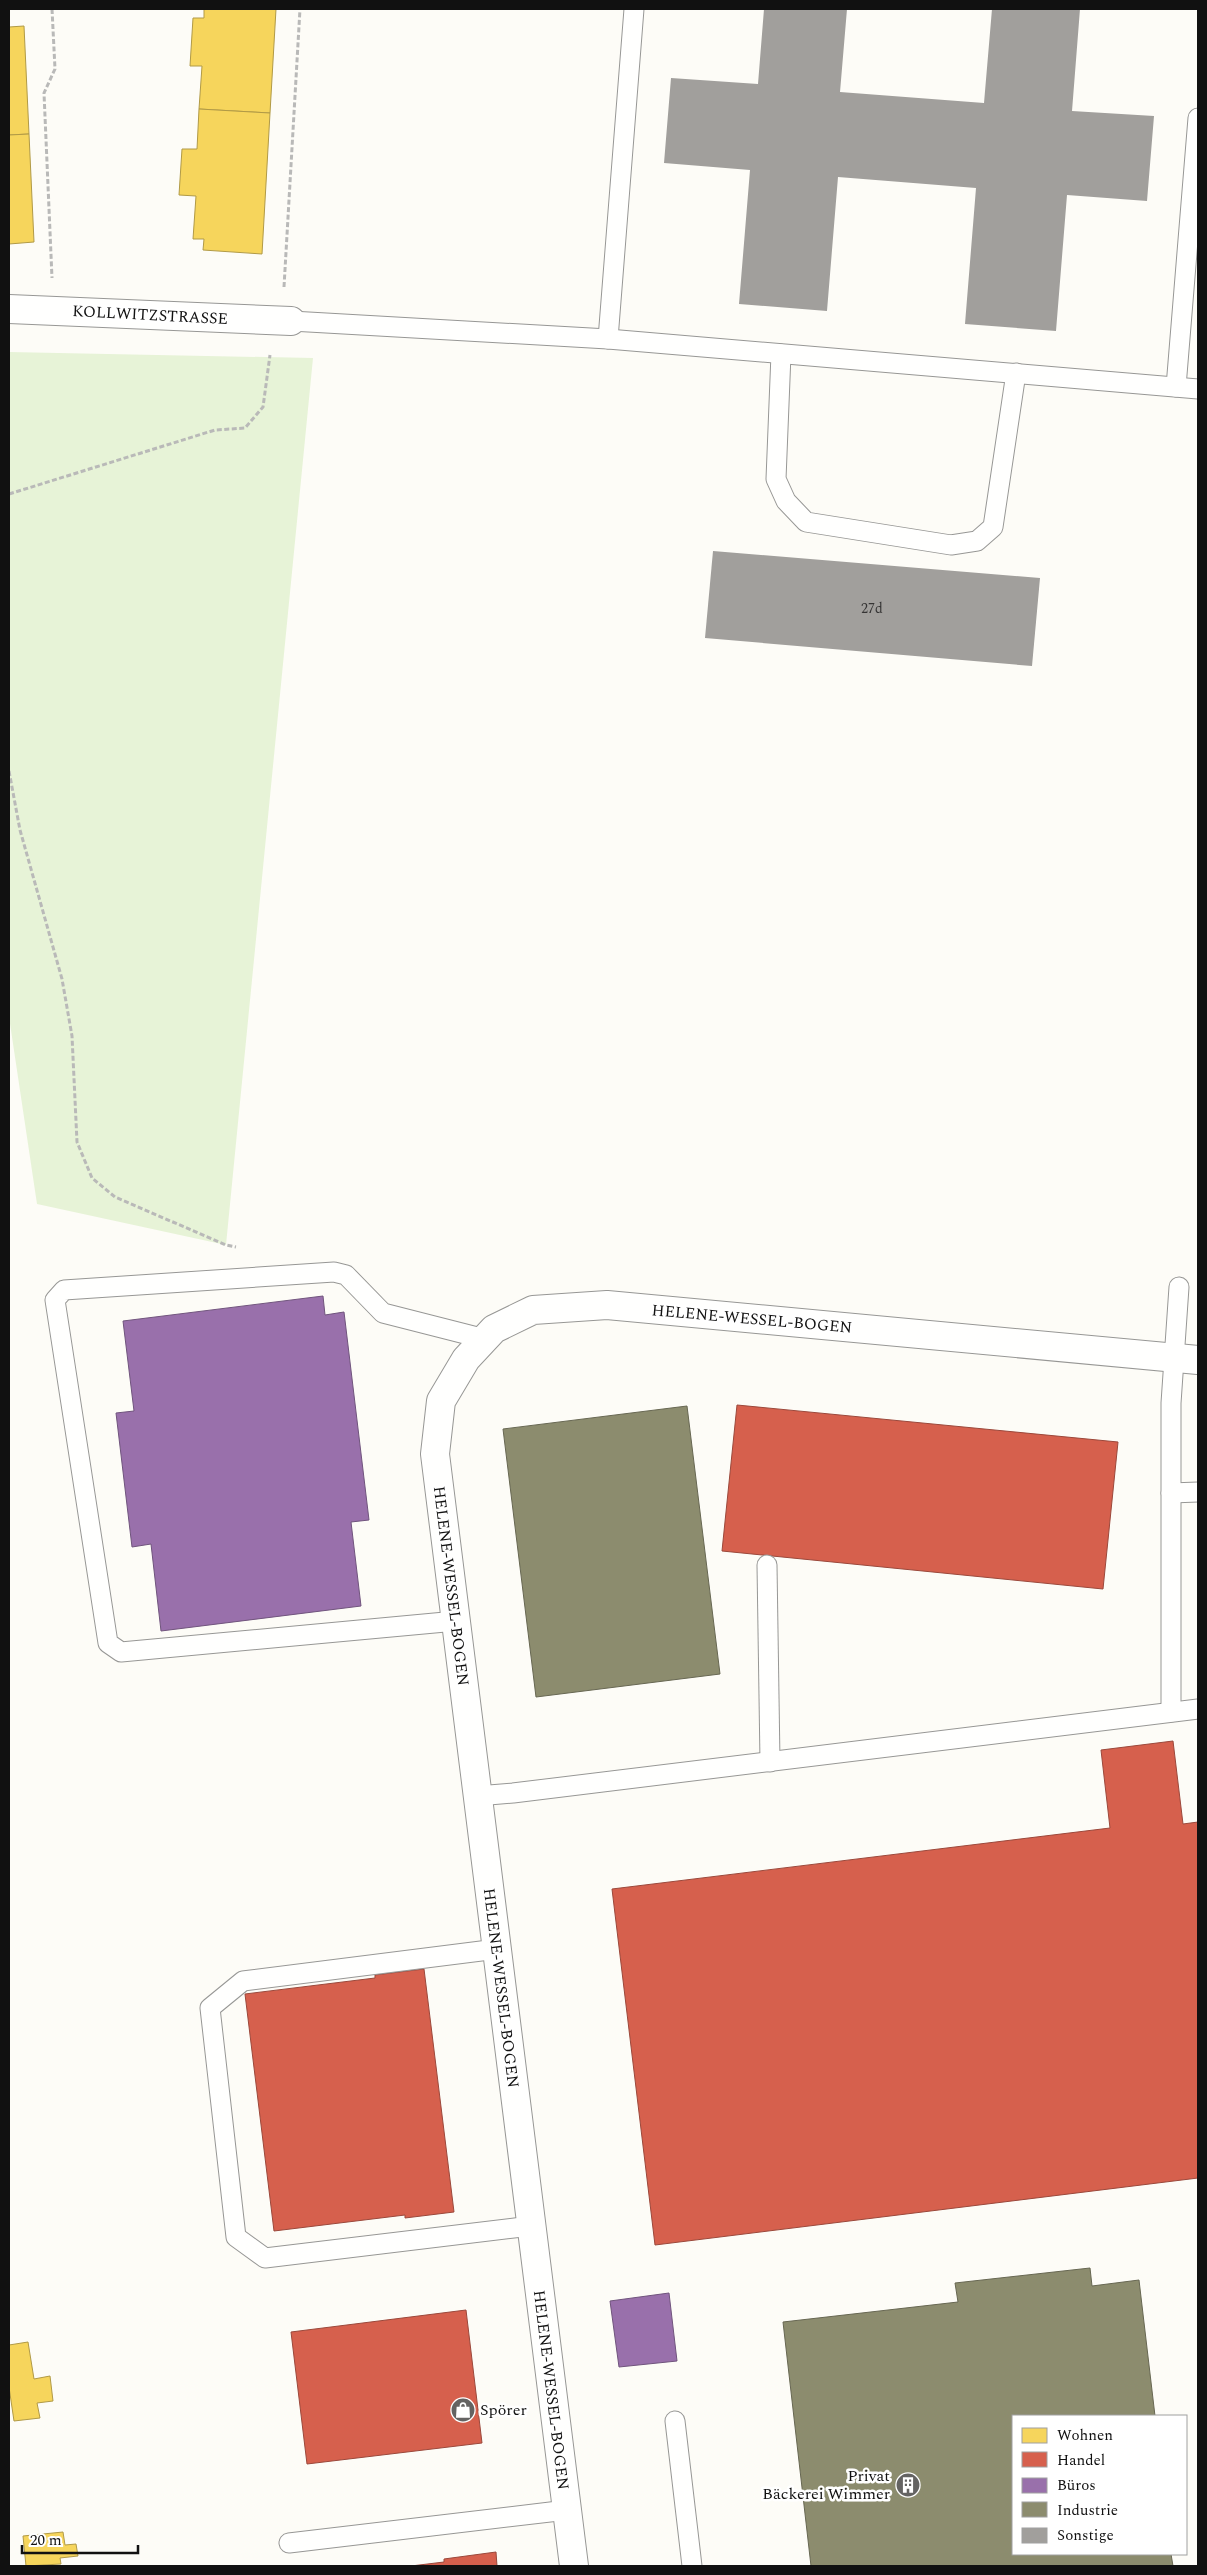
<svg xmlns="http://www.w3.org/2000/svg" width="1207" height="2575" font-family="Spectral,serif">
	<rect width="100%" height="100%" fill="#fdfcf7"/>
	<!-- green -->
	<polygon fill="#e7f3d7" points="9,352 313,358 226,1245 37,1204 9,1017"/>
	<!-- homes -->
	<g fill="#f6d55c" stroke="#b19a46">
		<polygon points="204,9 276,9 270,113 199,109 202,66 190,66 193,18 204,18"/>
		<polygon points="24,26 29,134 9,135 9,27"/>
		<polygon points="199,109 270,113 262,254 203,250 204,239 193,239 196,196 179,195 182,149 197,149"/>
		<polygon points="29,134 34,242 9,244 9,135"/>
		<polygon points="28,2342 34,2379 50,2376 53,2401 37,2403 40,2418 14,2421 9,2387 9,2345"/>
		<polygon points="63,2532 65,2545 76,2544 78,2556 60,2558 61,2564 26,2566 23,2536"/>
	</g>
	<!-- shops -->
	<g fill="#d6604d" stroke="#9b483b">
		<polygon points="737,1405 1118,1442 1103,1589 722,1551"/>
		<polygon points="1173,1741 1183,1824 1198,1822 1198,2178 655,2245 612,1889 1110,1828 1101,1750"/>
		<polygon points="424,1969 454,2212 405,2218 405,2215 274,2231 245,1994 375,1978 375,1975"/>
		<polygon points="466,2310 482,2443 307,2464 291,2332"/>
		<polygon points="496,2552 497,2566 411,2566 444,2562 444,2559"/>
	</g>
	<!-- offices -->
	<g fill="#9970ab" stroke="#70547d">
		<polygon points="323,1296 325,1315 344,1312 369,1520 351,1522 361,1606 161,1631 151,1544 132,1547 116,1413 134,1411 123,1321"/>
		<polygon points="669,2293 677,2361 619,2367 610,2301"/>
	</g>
	<!-- industry -->
	<g fill="#8c8c6e" stroke="#676752">
		<polygon points="687,1406 720,1674 536,1697 503,1429"/>
		<polygon points="1090,2268 1092,2286 1139,2280 1155,2416 1013,2416 1013,2554 1171,2554 1173,2566 811,2566 783,2322 958,2302 955,2283"/>
	</g>
	<!-- building -->
	<g fill="#a19f9c">
		<polygon points="764,9 847,9 840,92 984,103 992,9 1080,9 1072,111 1154,116 1147,201 1067,195 1056,331 965,324 976,188 838,177 827,311 739,304 750,170 664,163 671,78 758,84"/>
		<polygon points="713,551 1040,578 1032,666 705,638"/>
	</g>
	<g fill="none" stroke-linecap="round" stroke-linejoin="round">
		<defs>
			<g id="lane">
				<polyline points="291,321 608,339 1198,389"/>
				<polyline points="608,339 634,9"/>
				<polyline points="781,354 776,479 786,501 806,522 951,545 977,541 993,527 1016,373"/>
				<polyline points="1176,387 1198,118"/>
				<polyline points="1171,1493 1198,1492"/>
				<polyline points="767,1565 770,1762"/>
				<polyline points="456,1621 121,1652 108,1643 55,1300 64,1290 334,1272 346,1275 383,1313 485,1339"/>
				<polyline points="1171,1712 1171,1403 1179,1287"/>
				<polyline points="477,1796 513,1793 1198,1709"/>
				<polyline points="497,1949 243,1981 210,2008 236,2237 265,2258 531,2226"/>
				<polyline points="675,2421 692,2566"/>
				<polyline points="289,2543 567,2510"/>
			</g>
			<g id="street">
				<polyline points="9,309 291,321"/>
				<polyline points="574,2566 435,1454 441,1401 466,1359 494,1329 533,1310 607,1305 1198,1360"/>
			</g>
		</defs>
		<!-- lane casing -->
		<use href="#lane" stroke="#979795" stroke-width="21"/>
		<!-- street casing -->
		<use href="#street" stroke="#979795" stroke-width="30"/>
		<!-- path -->
		<g stroke="#b9b9b8" stroke-width="3" stroke-dasharray="5 2.5" stroke-linecap="butt">
			<polyline points="52,9 55,69 44,93 52,278"/>
			<polyline points="284,287 300,9"/>
			<polyline points="9,494 215,430 245,428 263,407 270,355"/>
			<polyline points="9,771 20,830 62,979 72,1036 77,1142 92,1178 115,1197 226,1245 236,1247"/>
		</g>
		<!-- lane -->
		<use href="#lane" stroke="#fffffe" stroke-width="19"/>
		<!-- street -->
		<use href="#street" stroke="#fffffe" stroke-width="28"/>
	</g>
	<!-- icons -->
	<defs>
		<symbol id="shop-disc" viewBox="-11 -11 22 22"><circle r="9.5" fill="#646362" stroke="#fff"/><path d="M-5-2.5h2.3a2.7 3.5 0 0 1 5.4 0H5L5.5 6h-11ZM-1.5-2.5h3a1.5 2.3 0 0 0-3 0Z" fill="#fff"/></symbol>
		<symbol id="building-disc" viewBox="-11 -11 22 22"><circle r="9.5" fill="#646362" stroke="#fff"/><path d="M-4-6H4V6H1V3H-1V6H-4ZM-2.5-4.3h1.7v1.8h-1.7ZM.8-4.3h1.7v1.8H.8ZM-2.5-1h1.7V.8h-1.7ZM.8-1h1.7V.8H.8Z" fill="#fff"/></symbol>
	</defs>
	<g fill-rule="evenodd">
		<use href="#shop-disc" x="449" y="2396" width="28" height="28"/>
		<use href="#building-disc" x="894" y="2471" width="28" height="28"/>
	</g>
	<g text-anchor="middle" dominant-baseline="central" stroke-width="5" stroke-linejoin="round" paint-order="stroke">
		<!-- number labels -->
		<g font-size="14" fill="#353434">
			<text x="872" y="608">27d</text>
		</g>
		<!-- street labels -->
		<g font-size="16" fill="#111" stroke="#fff">
			<text transform="translate(150 315) rotate(3)">KOLLWITZSTRASSE</text>
			<text transform="translate(752 1319) rotate(5)">HELENE-WESSEL-BOGEN</text>
			<text transform="translate(451 1586) rotate(83)">HELENE-WESSEL-BOGEN</text>
			<text transform="translate(501 1988) rotate(83)">HELENE-WESSEL-BOGEN</text>
			<text transform="translate(551 2390) rotate(83)">HELENE-WESSEL-BOGEN</text>
		</g>
		<!-- poi labels -->
		<g font-size="16" fill="#111" stroke="#fff" text-anchor="start">
			<text x="480" y="2410">Spörer</text>
			<text x="890" y="2476" text-anchor="end">Privat<tspan x="890" dy="18">Bäckerei Wimmer</tspan></text>
		</g>
	</g>
	<!-- border -->
	<rect width="1207" height="2575" fill="none" stroke="#111111" stroke-width="20"/>
	<!-- legend -->
	<rect x="1012" y="2415" width="175" height="140" fill="#ffffff" stroke="#a0a0a0"/>
	<rect x="1022" y="2428" width="25" height="15" fill="#f6d55c" stroke="#a0a0a0"/>
	<text x="1057" y="2440" font-size="15" fill="#111111">Wohnen</text>
	<rect x="1022" y="2452" width="25" height="15" fill="#d6604d" stroke="#a0a0a0"/>
	<text x="1057" y="2465" font-size="15" fill="#111111">Handel</text>
	<rect x="1022" y="2478" width="25" height="15" fill="#9970ab" stroke="#a0a0a0"/>
	<text x="1057" y="2490" font-size="15" fill="#111111">Büros</text>
	<rect x="1022" y="2502" width="25" height="15" fill="#8c8c6e" stroke="#a0a0a0"/>
	<text x="1057" y="2515" font-size="15" fill="#111111">Industrie</text>
	<rect x="1022" y="2528" width="25" height="15" fill="#a19f9c" stroke="#a0a0a0"/>
	<text x="1057" y="2540" font-size="15" fill="#111111">Sonstige</text>
	<!-- scale -->
	<path d="M22 2545v8h116v-8" fill="none" stroke="#111111" stroke-width="2.5"/>
	<text x="30" y="2545" font-size="15" fill="#111111" stroke="#ffffff" stroke-width="4" paint-order="stroke">20 m</text>
</svg>
